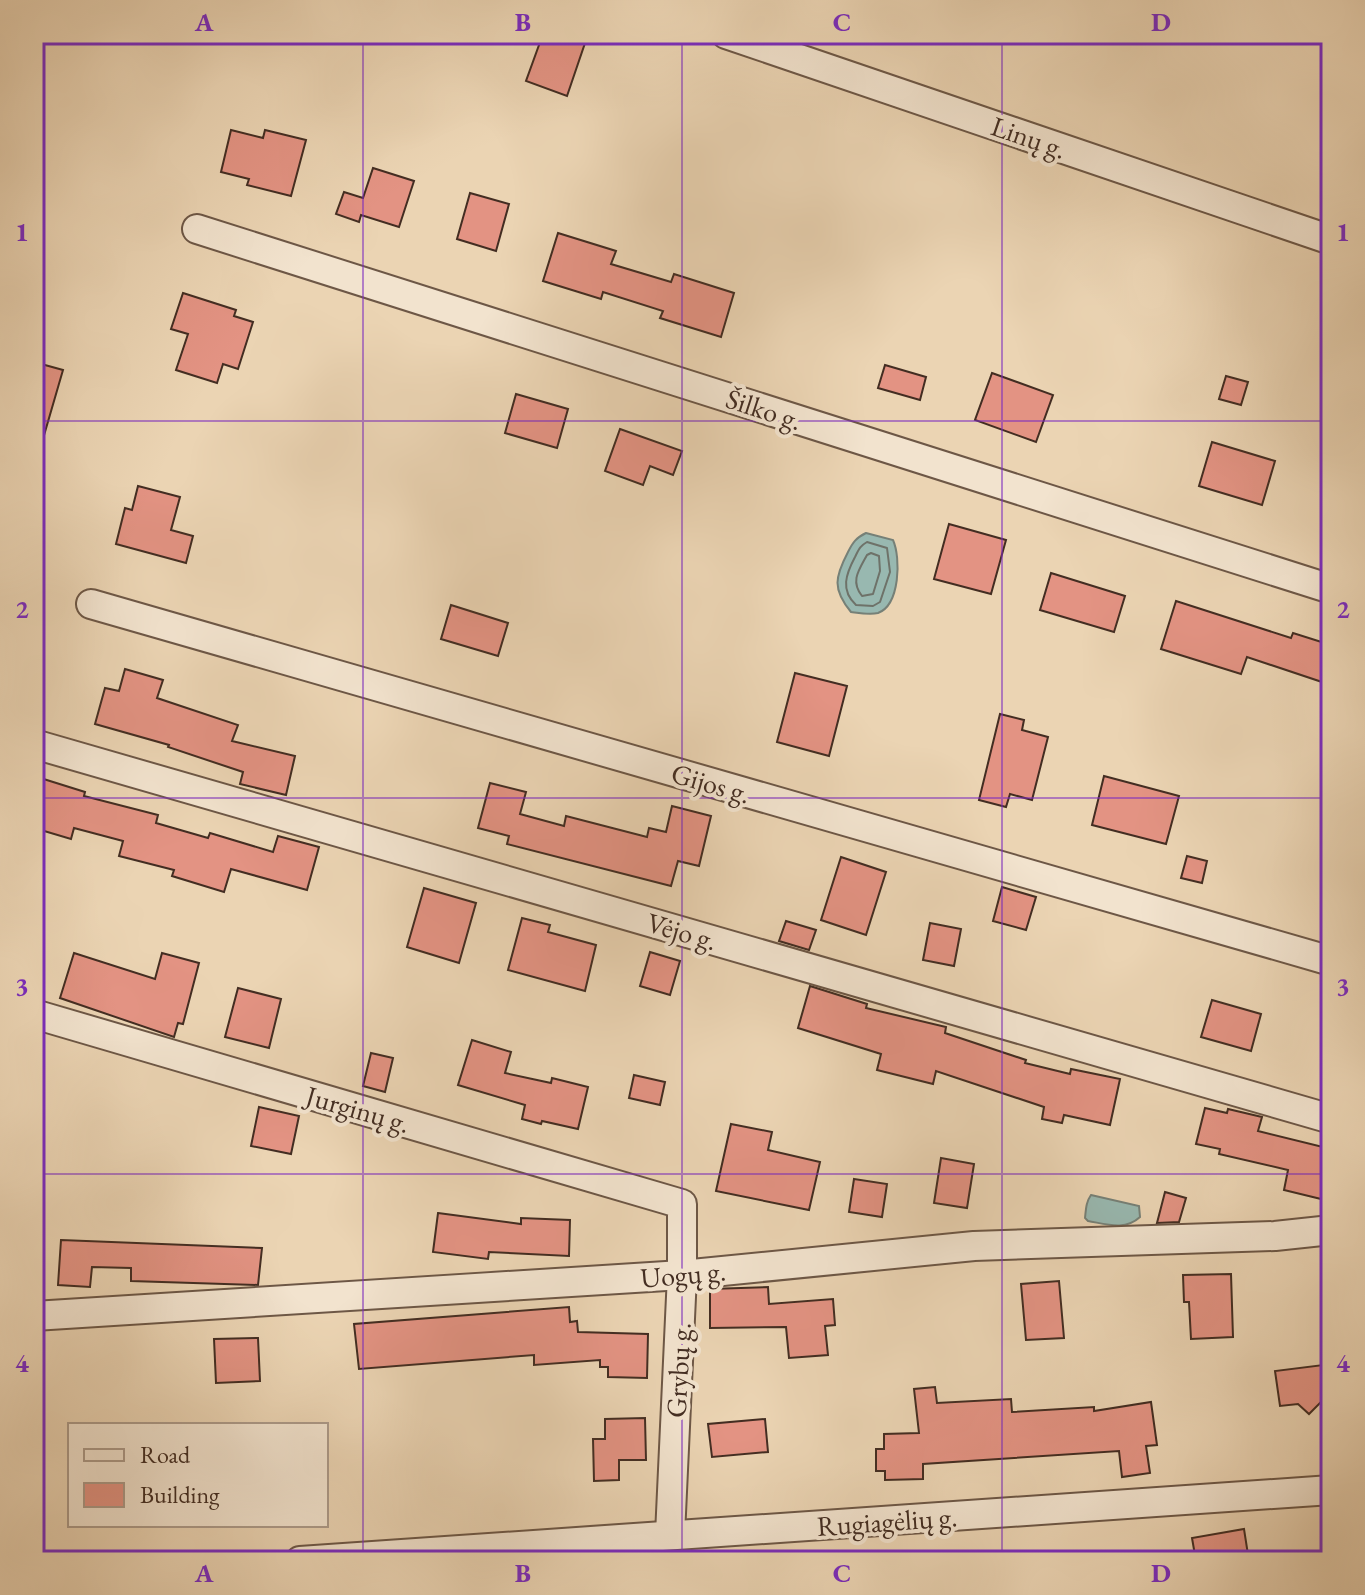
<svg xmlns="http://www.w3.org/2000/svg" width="1365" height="1595" font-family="'EB Garamond',serif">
	<rect width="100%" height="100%" fill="#ebd4b3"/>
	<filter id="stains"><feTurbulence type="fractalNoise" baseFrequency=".0025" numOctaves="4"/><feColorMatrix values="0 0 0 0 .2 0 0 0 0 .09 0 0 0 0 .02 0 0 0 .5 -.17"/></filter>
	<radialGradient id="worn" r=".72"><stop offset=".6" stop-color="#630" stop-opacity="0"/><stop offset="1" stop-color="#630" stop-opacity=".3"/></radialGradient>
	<!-- water -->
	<g fill="#98b8b0" stroke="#768077" stroke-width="2">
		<path d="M866 533 893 540C901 558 900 605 878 613 870 615 859 613 851 612 832 589 835 577 848 552 853 542 856 538 866 533Z"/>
		<path d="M1091 1195 1139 1206 1140 1217C1125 1231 1106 1224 1088 1221L1085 1218C1086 1209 1086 1202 1091 1195Z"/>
	</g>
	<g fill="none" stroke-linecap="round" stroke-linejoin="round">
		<!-- shore -->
		<g stroke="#6e7269" stroke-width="2">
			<path d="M867 542 887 548 890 572 880 602 873 606 856 605C840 590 846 574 855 557 859 549 860 546 867 542Z"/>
			<path d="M871 553 879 556 880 571 873 594 862 596C850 581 859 570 867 555Z"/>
		</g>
	</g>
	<!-- building -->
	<g fill="#e39383" stroke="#432d22" stroke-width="2">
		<polygon points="543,34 561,34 585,43 567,96 526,81"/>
		<polygon points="231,130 263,138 265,130 306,140 291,196 247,185 249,179 221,172"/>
		<polygon points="373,168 414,181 399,227 361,215 359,222 336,214 344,192 363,198"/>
		<polygon points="470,193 509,204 496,251 457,239"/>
		<polygon points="558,233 616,251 611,264 671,282 674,274 734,293 721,337 660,318 663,311 603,292 601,299 543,281"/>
		<polygon points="183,293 236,310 234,316 253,322 238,369 223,364 217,383 176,370 188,334 171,329"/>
		<polygon points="34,362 63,370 40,449 34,448"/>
		<polygon points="885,365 926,377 920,400 878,388"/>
		<polygon points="992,373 1053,395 1036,442 975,420"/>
		<polygon points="1226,376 1248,382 1241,405 1219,399"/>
		<polygon points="516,394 568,409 557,448 505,433"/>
		<polygon points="620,429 682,451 673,475 650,466 643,485 605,471"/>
		<polygon points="1212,442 1275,461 1262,505 1199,486"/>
		<polygon points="138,486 180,497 171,530 193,536 186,563 116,544 125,508 132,510"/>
		<polygon points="949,524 1006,540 991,594 934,579"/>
		<polygon points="1051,573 1125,596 1114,632 1040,610"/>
		<polygon points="1176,601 1291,638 1293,633 1331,645 1331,685 1247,657 1241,674 1161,649"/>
		<polygon points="451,605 508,623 498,656 441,639"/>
		<polygon points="125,669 163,680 157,698 238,725 232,741 295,756 286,795 240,784 243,772 168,747 169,745 95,724 105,688 119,691"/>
		<polygon points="795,673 847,686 829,756 777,742"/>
		<polygon points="1000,714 1024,720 1022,730 1048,737 1032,800 1010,794 1006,807 979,800"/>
		<polygon points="34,776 85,792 84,796 158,815 156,823 208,838 210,833 273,852 278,836 319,847 307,890 231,869 224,892 172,876 174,870 119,856 123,841 74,828 71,839 34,828"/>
		<polygon points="1104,776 1179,796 1166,844 1092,825"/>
		<polygon points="490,783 526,792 520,814 564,826 566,816 647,837 649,828 666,832 672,806 711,816 699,866 678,861 671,886 507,844 509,836 478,828"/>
		<polygon points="1187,856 1207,861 1202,883 1181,878"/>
		<polygon points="841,857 886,872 866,935 821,920"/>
		<polygon points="1002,887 1036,897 1026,930 993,921"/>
		<polygon points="424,888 476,903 459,963 407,947"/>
		<polygon points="522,918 550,925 548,932 596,945 585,991 508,970"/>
		<polygon points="786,921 816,930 809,950 779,941"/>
		<polygon points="930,923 961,929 954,966 923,960"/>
		<polygon points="650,952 680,961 670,995 640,986"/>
		<polygon points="74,953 155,979 162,953 199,963 183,1024 178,1023 174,1037 60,998"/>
		<polygon points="810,986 867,1004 866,1008 946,1027 945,1033 1026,1060 1025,1063 1070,1074 1071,1069 1120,1079 1110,1125 1064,1115 1062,1123 1042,1119 1044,1107 936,1071 933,1084 877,1070 881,1054 798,1028"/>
		<polygon points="238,988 281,999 269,1048 225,1037"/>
		<polygon points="1212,1000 1261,1014 1251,1051 1201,1037"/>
		<polygon points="472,1040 511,1052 505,1073 551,1083 552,1078 588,1087 578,1129 542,1121 541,1124 522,1119 525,1105 458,1085"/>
		<polygon points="371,1053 393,1058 385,1092 363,1086"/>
		<polygon points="634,1075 665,1082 660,1105 629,1098"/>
		<polygon points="259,1107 299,1116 291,1154 251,1146"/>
		<polygon points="1205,1108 1227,1113 1228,1109 1262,1117 1258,1131 1331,1149 1321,1199 1284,1190 1288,1170 1219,1154 1220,1149 1196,1144"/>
		<polygon points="731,1124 772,1132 768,1150 820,1162 809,1210 716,1191"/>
		<polygon points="941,1158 974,1164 967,1208 934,1203"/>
		<polygon points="854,1179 887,1184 882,1217 849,1212"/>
		<polygon points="1165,1192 1186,1198 1179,1222 1157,1223"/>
		<polygon points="438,1213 521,1224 521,1218 570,1220 569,1256 489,1252 488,1259 433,1252"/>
		<polygon points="61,1240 262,1248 258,1285 131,1281 131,1268 92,1267 90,1287 58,1285"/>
		<polygon points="1231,1274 1233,1337 1191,1339 1189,1302 1184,1302 1183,1275"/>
		<polygon points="1059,1281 1064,1338 1026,1340 1021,1284"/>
		<polygon points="768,1287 769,1304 833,1299 835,1325 825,1326 828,1355 789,1358 786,1327 710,1328 710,1289"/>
		<polygon points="569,1307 570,1322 577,1321 578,1332 648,1334 647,1378 608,1377 608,1367 600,1367 600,1360 534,1365 534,1355 359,1369 354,1324"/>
		<polygon points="258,1338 260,1381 216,1383 214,1339"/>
		<polygon points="1323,1365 1327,1396 1309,1414 1298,1404 1280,1406 1275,1371"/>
		<polygon points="935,1387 937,1403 1011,1399 1012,1412 1094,1407 1094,1411 1151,1402 1157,1445 1146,1446 1150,1473 1122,1477 1119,1451 923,1464 923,1479 885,1480 885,1471 876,1471 876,1449 884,1449 884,1434 919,1433 914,1389"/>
		<polygon points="645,1418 646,1460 619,1460 619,1480 594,1481 593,1439 605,1439 605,1419"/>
		<polygon points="765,1419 768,1452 712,1457 708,1424"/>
		<polygon points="1244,1529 1249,1561 1196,1561 1192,1538"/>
	</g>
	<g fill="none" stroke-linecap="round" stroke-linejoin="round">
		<defs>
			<g id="street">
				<polyline points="726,34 1331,240"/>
				<polyline points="197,229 1331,589"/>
				<polyline points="91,604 1331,961"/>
				<polyline points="34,744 1331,1119"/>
				<polyline points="34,1014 682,1204 682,1275 670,1535"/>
				<polyline points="34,1316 682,1275 974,1246 1275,1236 1331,1230"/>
				<polyline points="300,1561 1331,1490"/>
			</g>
		</defs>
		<!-- street casing -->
		<use href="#street" stroke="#6d5746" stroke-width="32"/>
		<!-- street -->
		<use href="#street" stroke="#f2e3ce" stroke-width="28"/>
	</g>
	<!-- grid -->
	<path fill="none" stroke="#7b2cbf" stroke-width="2" stroke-opacity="0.55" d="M363 34V1561M682 34V1561M1002 34V1561M34 421H1331M34 798H1331M34 1174H1331"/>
	<g text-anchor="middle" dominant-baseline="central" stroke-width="8" stroke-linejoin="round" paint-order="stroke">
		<!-- street labels -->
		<g font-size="28" fill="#432d22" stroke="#f2e3ce">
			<text transform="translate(1029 137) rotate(19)">Linų g.</text>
			<text transform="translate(764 409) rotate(18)">Šilko g.</text>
			<text transform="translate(711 783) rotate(16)">Gijos g.</text>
			<text transform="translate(682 931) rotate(16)">Vėjo g.</text>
			<text transform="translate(358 1109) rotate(16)">Jurginų g.</text>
			<text transform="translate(683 1274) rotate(-5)">Uogų g.</text>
			<text transform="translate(678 1370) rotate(-87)">Grybų g.</text>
			<text transform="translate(887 1521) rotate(-4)">Rugiagėlių g.</text>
		</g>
	</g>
	<!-- margin -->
	<rect width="1365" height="1595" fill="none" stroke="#ebd4b3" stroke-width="88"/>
	<!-- legend -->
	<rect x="68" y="1423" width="260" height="104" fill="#f2e3ce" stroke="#ac9a89" stroke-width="2"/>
	<rect x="84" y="1449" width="40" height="12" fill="#f2e3ce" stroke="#ac9a89" stroke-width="2"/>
	<text x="140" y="1463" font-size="24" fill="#432d22">Road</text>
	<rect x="84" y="1483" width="40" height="24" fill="#e39383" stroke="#ac9a89" stroke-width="2"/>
	<text x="140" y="1503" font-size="24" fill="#432d22">Building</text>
	<rect x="44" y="44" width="1277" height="1507" fill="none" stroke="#7b2cbf" stroke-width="3"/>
	<g font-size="26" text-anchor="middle" font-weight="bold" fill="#7b2cbf">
		<text x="204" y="31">A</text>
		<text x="523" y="31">B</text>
		<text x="842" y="31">C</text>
		<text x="1161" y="31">D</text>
		<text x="22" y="241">1</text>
		<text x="1343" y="241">1</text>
		<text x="22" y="618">2</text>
		<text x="1343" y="618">2</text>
		<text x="22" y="995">3</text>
		<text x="1343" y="995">3</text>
		<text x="22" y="1372">4</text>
		<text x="1343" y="1372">4</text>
		<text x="204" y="1582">A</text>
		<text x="523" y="1582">B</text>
		<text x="842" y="1582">C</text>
		<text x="1161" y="1582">D</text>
	</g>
	<rect width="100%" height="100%" filter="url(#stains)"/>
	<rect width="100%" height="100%" fill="url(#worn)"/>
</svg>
